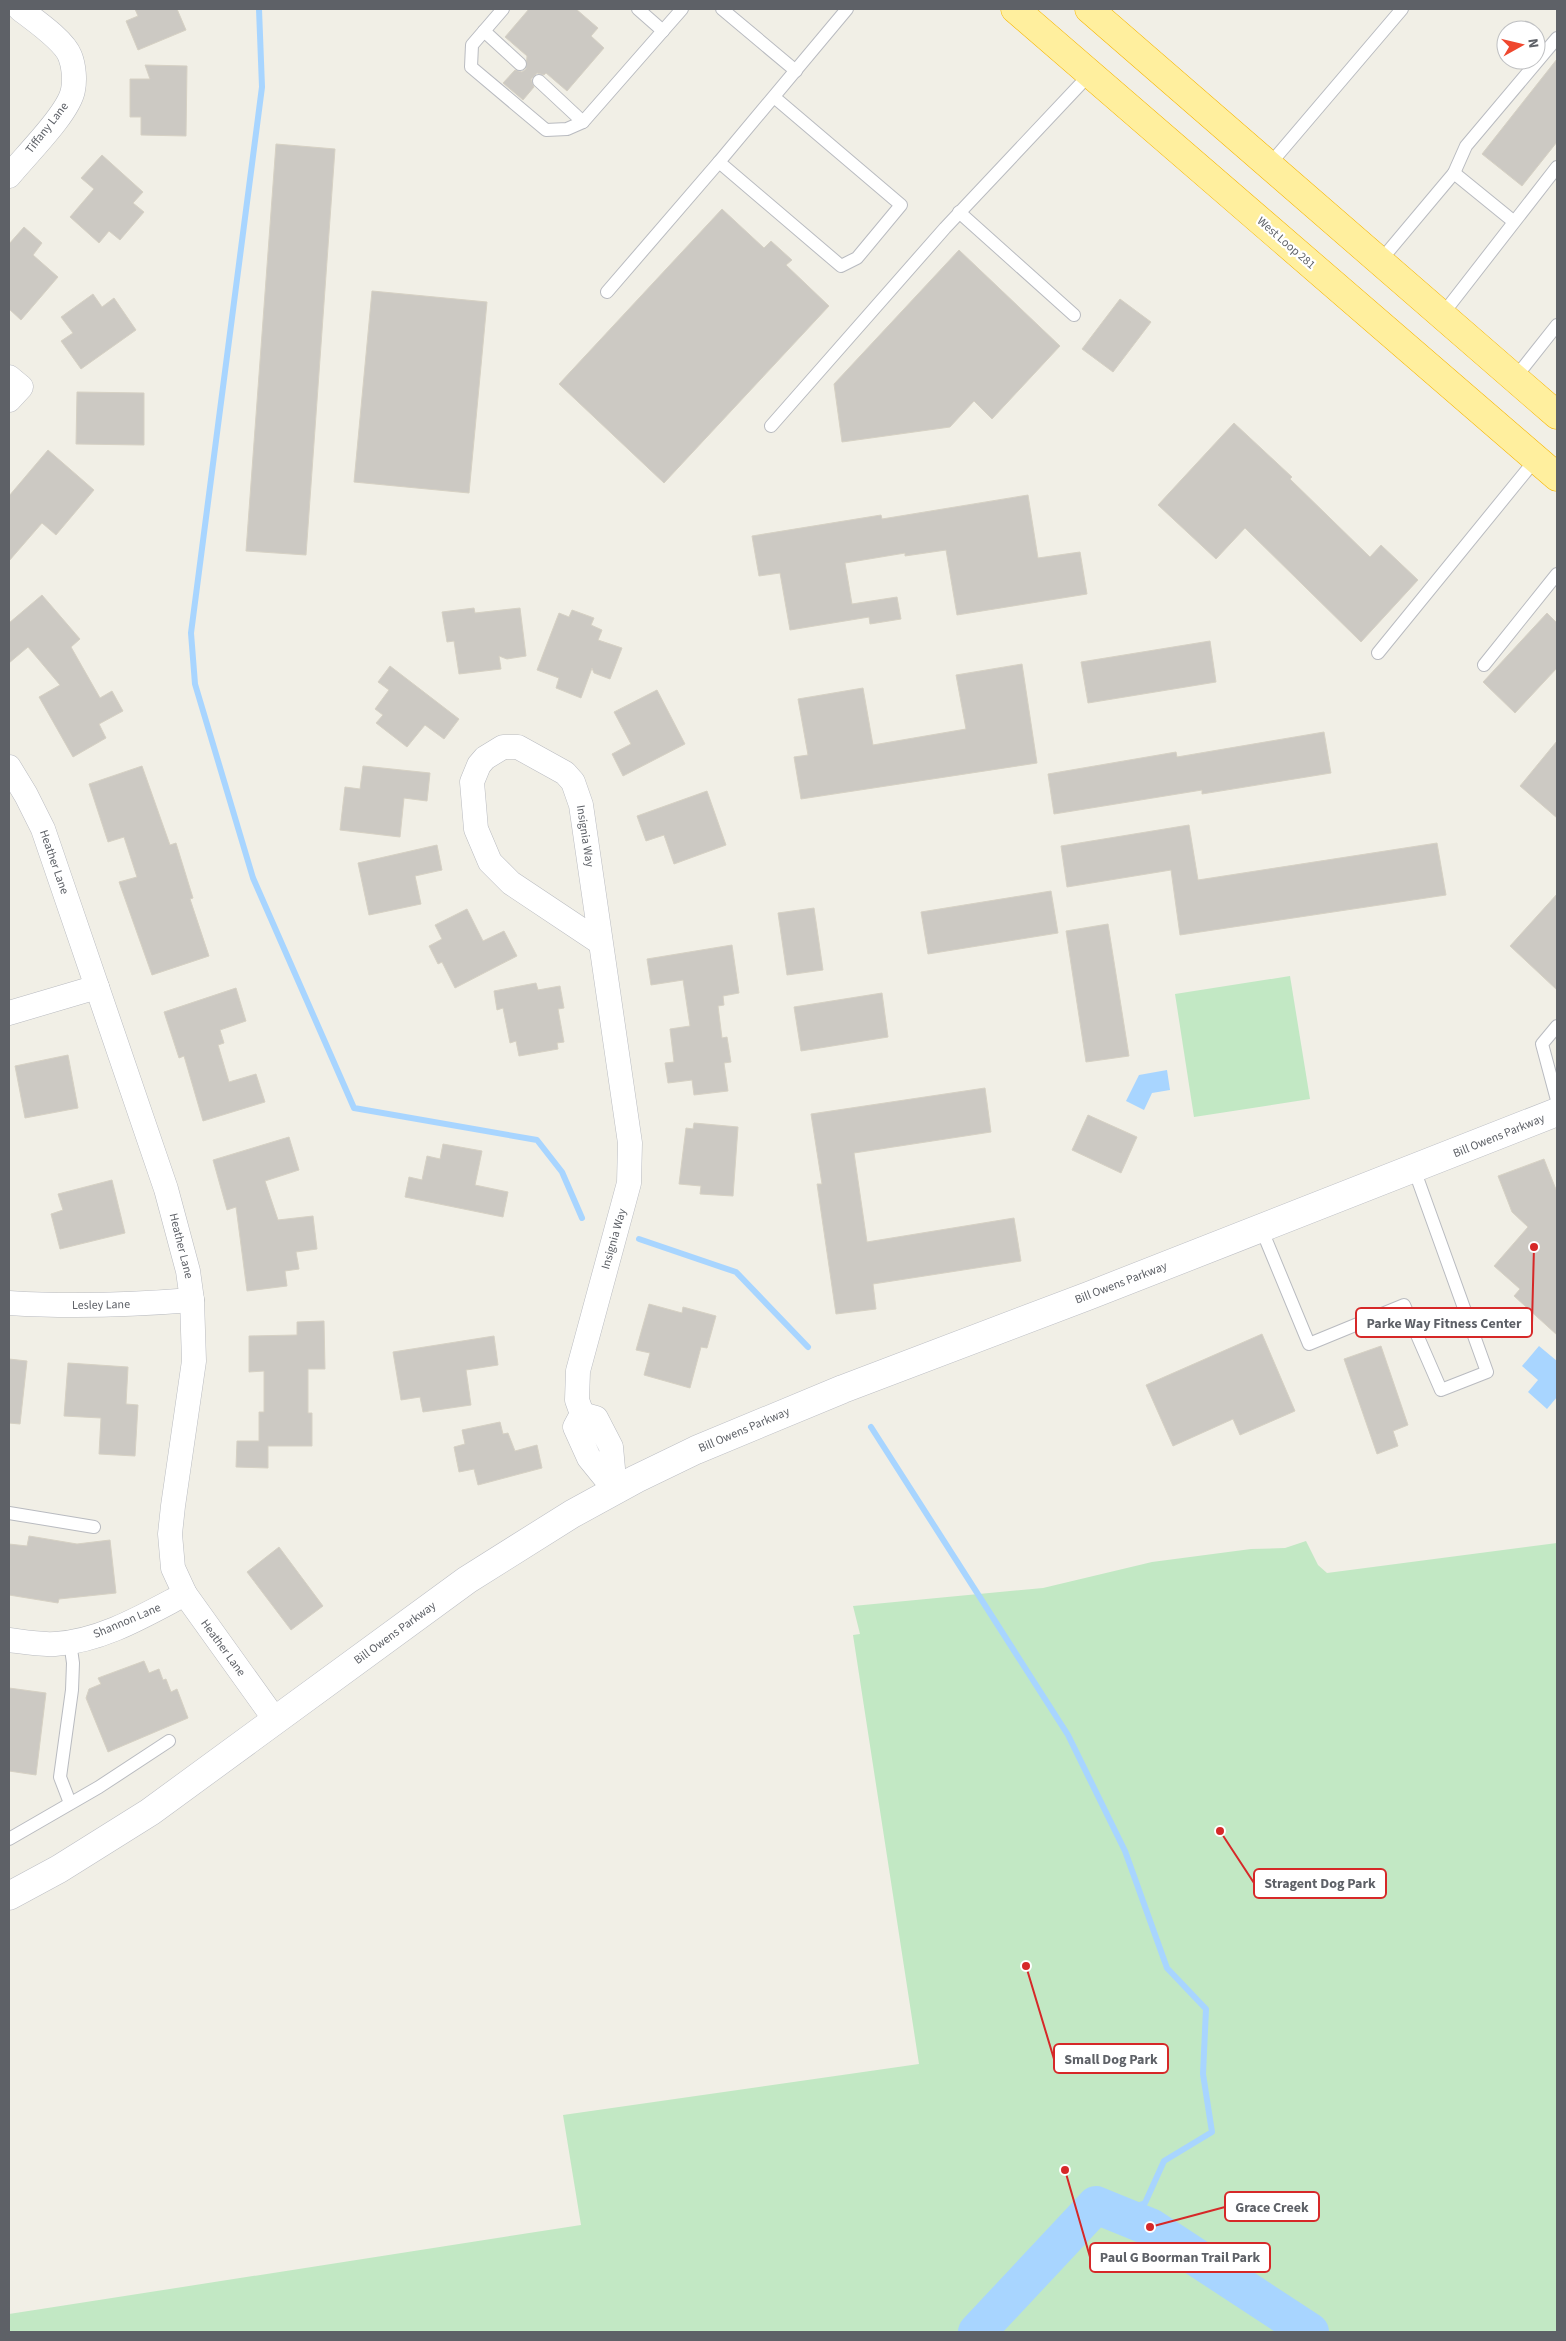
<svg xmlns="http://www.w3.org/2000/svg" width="1566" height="2341" font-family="'Source Sans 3',sans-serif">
	<rect width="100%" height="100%" fill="#f1efe6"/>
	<!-- green -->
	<g fill="#c2e8c4">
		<polygon points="1290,976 1310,1099 1194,1117 1175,994"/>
		<polygon points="1306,1541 1318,1565 1327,1573 1557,1543 1557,2332 9,2332 9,2314 581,2225 563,2115 919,2064 853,1635 860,1634 853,1606 1043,1588 1152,1562 1251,1549 1285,1548"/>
	</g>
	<!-- water -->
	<g fill="#a8d5ff">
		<polygon points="1167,1070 1170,1090 1152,1093 1144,1110 1126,1101 1139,1075"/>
		<polygon points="1539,1346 1557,1361 1557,1397 1547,1409 1528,1392 1538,1380 1522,1366"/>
	</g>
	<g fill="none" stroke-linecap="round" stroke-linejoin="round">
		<!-- stream -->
		<g stroke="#a8d5ff" stroke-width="6">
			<polyline points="259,9 262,87 191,633 195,684 253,878 354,1108 537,1140 562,1172 582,1218"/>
			<polyline points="639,1239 736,1272 808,1347"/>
			<polyline points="871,1427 1068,1735 1125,1851 1167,1968 1206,2009 1203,2074 1212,2132 1164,2161 1145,2203 1117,2214"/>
		</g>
		<!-- river -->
		<polyline stroke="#a8d5ff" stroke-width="38" points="977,2332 1096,2205 1150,2227 1310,2332"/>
	</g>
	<!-- building -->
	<g fill="#ccc9c3" stroke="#d6d1c4">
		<polygon points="135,9 177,9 186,30 138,50 126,21 138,16"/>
		<polygon points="529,9 576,9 598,28 591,36 604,48 567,91 546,73 544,75 537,73 531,79 534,87 523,100 503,83 515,70 522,72 526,69 527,56 505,37"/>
		<polygon points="1557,59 1557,142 1522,186 1482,154"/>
		<polygon points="145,65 187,66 186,136 141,135 141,117 130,117 130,79 150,79"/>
		<polygon points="276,144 335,149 306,555 246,551"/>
		<polygon points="102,155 143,192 133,203 144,212 120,240 109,231 99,243 70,217 94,189 81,178"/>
		<polygon points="722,209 764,248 771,241 792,260 786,265 829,306 664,483 559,384"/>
		<polygon points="24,227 42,243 33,255 58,277 21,320 9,309 9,244"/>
		<polygon points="959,250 1060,346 992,419 974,401 950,427 842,442 834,384"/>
		<polygon points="372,291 487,302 469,493 354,482"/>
		<polygon points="93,294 102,307 114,298 136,330 81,369 61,341 73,333 61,317"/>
		<polygon points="1120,299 1151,322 1113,372 1082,349"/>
		<polygon points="77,392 144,393 144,445 76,444"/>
		<polygon points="1234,423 1292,477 1290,479 1370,557 1381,545 1418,580 1361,642 1245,528 1216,559 1158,505"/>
		<polygon points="48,450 94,490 56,535 42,523 9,561 9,496"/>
		<polygon points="1028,495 1038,558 1080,552 1087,594 957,615 946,550 905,556 905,553 845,563 852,604 897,597 901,619 870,624 869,617 790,630 780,573 759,576 752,536 881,515 882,519"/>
		<polygon points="42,595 80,639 71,647 100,698 112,691 123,711 99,724 106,738 73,757 39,697 60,685 28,647 9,663 9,623"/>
		<polygon points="474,608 475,613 520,608 526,656 507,659 499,656 501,669 459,674 454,641 447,642 442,612"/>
		<polygon points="572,610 594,618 591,625 602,630 598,640 622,648 610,679 594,673 592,668 581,698 556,688 559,678 537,670 559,613 569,617"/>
		<polygon points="1547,613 1557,623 1557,668 1515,713 1483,682"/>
		<polygon points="1210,641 1216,682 1088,703 1081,662"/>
		<polygon points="1022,664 1037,763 801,799 794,757 808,755 798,699 863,688 873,745 966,729 956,675"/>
		<polygon points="390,666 459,719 444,739 425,725 407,747 376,723 383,715 375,709 389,690 378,682"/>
		<polygon points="657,690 685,744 623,776 612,754 631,744 614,712"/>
		<polygon points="1324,732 1331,773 1202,794 1202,790 1054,814 1048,774 1176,752 1177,757"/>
		<polygon points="1557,741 1557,818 1520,786"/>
		<polygon points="142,766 170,845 176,843 193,898 190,899 209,956 152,975 119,882 137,877 124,837 108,842 89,784"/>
		<polygon points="363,766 430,773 427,801 404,798 400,837 340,830 345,787 360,789"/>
		<polygon points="707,791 726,845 674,864 664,835 646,841 637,816"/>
		<polygon points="1189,825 1198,880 1437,843 1446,895 1180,935 1171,870 1067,887 1061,846"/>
		<polygon points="437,845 442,870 415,876 421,904 369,915 358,863"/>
		<polygon points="1051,891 1058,933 928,954 921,912"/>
		<polygon points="1557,894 1557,990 1510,946"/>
		<polygon points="814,908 823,970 787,975 778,913"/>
		<polygon points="467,909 483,941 504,931 517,956 455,988 442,962 438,964 429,946 442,939 435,925"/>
		<polygon points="1108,924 1129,1056 1086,1062 1066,931"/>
		<polygon points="732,945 739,993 723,996 724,1005 718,1006 722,1038 727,1037 731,1062 724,1063 728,1091 694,1095 692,1080 668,1083 665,1063 674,1062 670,1029 690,1026 683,980 651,985 647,959"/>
		<polygon points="536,983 538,990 560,986 564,1008 558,1009 564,1042 557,1043 558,1049 519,1056 516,1041 510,1043 503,1008 497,1010 494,991"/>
		<polygon points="236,988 246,1021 220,1030 224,1043 218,1045 229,1082 256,1074 265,1102 203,1121 184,1056 179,1058 164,1012"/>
		<polygon points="882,993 888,1037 801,1051 794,1007"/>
		<polygon points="68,1055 78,1108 25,1118 15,1066"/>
		<polygon points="985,1088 991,1132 854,1153 867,1242 1014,1218 1021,1261 873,1284 876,1309 836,1314 817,1184 822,1184 811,1114"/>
		<polygon points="1088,1115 1137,1137 1121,1173 1072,1150"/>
		<polygon points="694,1123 738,1127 733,1196 700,1194 701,1186 679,1184 686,1128 693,1129"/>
		<polygon points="289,1137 299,1170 265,1181 278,1220 313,1216 317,1249 296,1252 299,1269 285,1271 287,1286 247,1291 236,1207 227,1210 213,1160"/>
		<polygon points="443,1144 482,1151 475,1185 508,1192 503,1217 405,1197 409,1177 422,1180 427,1156 440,1159"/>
		<polygon points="1544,1159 1557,1192 1557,1335 1514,1296 1520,1289 1494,1266 1528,1227 1512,1212 1498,1176"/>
		<polygon points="112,1180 125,1233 60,1249 51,1214 63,1210 58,1194"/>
		<polygon points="649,1304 682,1313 683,1307 716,1316 707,1348 701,1347 690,1388 644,1375 650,1353 636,1350"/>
		<polygon points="324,1321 325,1369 308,1369 308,1413 312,1413 312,1446 268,1446 268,1468 236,1467 237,1441 259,1441 259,1412 264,1412 264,1371 249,1372 249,1336 297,1335 297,1322"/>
		<polygon points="1262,1334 1295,1411 1240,1435 1233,1419 1173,1446 1146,1385"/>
		<polygon points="494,1336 498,1365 466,1370 471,1405 423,1412 420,1397 401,1400 393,1352"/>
		<polygon points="1381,1346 1408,1425 1393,1431 1398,1446 1377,1454 1344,1359"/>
		<polygon points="9,1359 27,1361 20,1424 9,1423"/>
		<polygon points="68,1363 128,1367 126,1404 138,1405 135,1456 99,1454 101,1418 64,1416"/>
		<polygon points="500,1422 503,1434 508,1433 515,1451 537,1445 542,1468 478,1485 474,1469 459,1472 454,1447 465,1444 462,1430"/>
		<polygon points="29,1536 77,1544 110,1540 116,1593 59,1599 58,1603 9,1595 9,1544 27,1546"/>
		<polygon points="279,1547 323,1606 291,1630 247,1572"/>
		<polygon points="144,1661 149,1673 159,1669 163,1680 166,1679 171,1692 177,1689 188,1718 108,1752 86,1698 89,1689 101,1684 98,1678"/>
		<polygon points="9,1688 46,1693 36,1775 9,1771"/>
	</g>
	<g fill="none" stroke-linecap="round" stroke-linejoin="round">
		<defs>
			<g id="service">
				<polyline points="503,9 472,45 471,67 546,130 567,129 583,122 682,9"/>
				<polyline points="638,9 663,31"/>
				<polyline points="722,9 796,71"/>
				<polyline points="484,31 520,64"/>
				<polyline points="539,81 583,122"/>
				<polyline points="774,97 901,205 857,258 841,266 719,162 847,9"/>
				<polyline points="1270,164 1402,9"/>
				<polyline points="1454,173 1466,146 1557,38"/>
				<polyline points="959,212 1074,315"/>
				<polyline points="1381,260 1454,173 1513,221"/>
				<polyline points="607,292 719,162"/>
				<polyline points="1442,315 1557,167"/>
				<polyline points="1515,378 1557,325"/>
				<polyline points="771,426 945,228 1090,74"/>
				<polyline points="1378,653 1536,459"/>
				<polyline points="1484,665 1557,574"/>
				<polyline points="1557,1026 1542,1044 1557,1100"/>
				<polyline points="1261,1228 1309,1344 1404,1305 1441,1390 1487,1372 1414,1169"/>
				<polyline points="9,1513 94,1527"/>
				<polyline points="70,1642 73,1663 72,1690 60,1777 70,1803"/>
				<polyline points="9,1839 99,1787 169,1741"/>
			</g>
			<g id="minor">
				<path d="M9 176C25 156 69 113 73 90 75 80 74 66 70 56 64 40 34 20 20 9"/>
				<polyline points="9,377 21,387 9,400"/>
				<polyline points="9,767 26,795 43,829 166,1189 188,1271 192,1300 194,1361 173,1506 170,1534 173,1568 185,1594 276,1721"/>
				<polyline points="9,1013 97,987"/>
				<path d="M9 1303C70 1307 131 1305 192 1300"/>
				<polyline points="582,1414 577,1400 578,1371 629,1183 630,1143 581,805 573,782 565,773 518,747 503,747 485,758 479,765 472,782 476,829 490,862 511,883 601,943"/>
				<polygon points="582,1414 596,1418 611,1447 615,1490 589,1458 575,1427"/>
				<path d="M9 1640C24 1642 39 1645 55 1644 102 1641 145 1615 185 1594"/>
			</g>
			<polyline id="secondary" points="9,1896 59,1869 150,1812 467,1580 572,1514 636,1479 696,1450 843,1389 1088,1296 1557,1112"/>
			<g id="trunk">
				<polyline points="1015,9 1557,477"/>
				<polyline points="1089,9 1557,415"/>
			</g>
		</defs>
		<!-- service casing -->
		<use href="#service" stroke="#b9bbc0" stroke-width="14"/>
		<!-- minor casing -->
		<use href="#minor" stroke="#b9bbc0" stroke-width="25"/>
		<!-- secondary casing -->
		<use href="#secondary" stroke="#bcbec4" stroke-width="29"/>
		<!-- trunk casing -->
		<use href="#trunk" stroke="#f7b600" stroke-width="29"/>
		<!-- service -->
		<use href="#service" stroke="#fff" stroke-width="12"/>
		<!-- minor -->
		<use href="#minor" stroke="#fff" stroke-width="24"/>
		<!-- secondary -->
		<use href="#secondary" stroke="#fff" stroke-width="28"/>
		<!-- trunk -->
		<use href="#trunk" stroke="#ffef9e" stroke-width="28"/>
	</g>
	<g text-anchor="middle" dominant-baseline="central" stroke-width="4.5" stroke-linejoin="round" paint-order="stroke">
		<!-- street labels -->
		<g font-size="12" fill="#5e6167" stroke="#fff">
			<text transform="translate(47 128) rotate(-52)">Tiffany Lane</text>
			<text transform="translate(1286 243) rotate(41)">West Loop 281</text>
			<text transform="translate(585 836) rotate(81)">Insignia Way</text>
			<text transform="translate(54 862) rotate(71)">Heather Lane</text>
			<text transform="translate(1499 1136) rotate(-22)">Bill Owens Parkway</text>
			<text transform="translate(614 1239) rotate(-74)">Insignia Way</text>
			<text transform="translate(181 1246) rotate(76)">Heather Lane</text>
			<text transform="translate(1121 1283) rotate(-21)">Bill Owens Parkway</text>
			<text transform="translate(101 1305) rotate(-1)">Lesley Lane</text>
			<text transform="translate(744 1430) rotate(-23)">Bill Owens Parkway</text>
			<text transform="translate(127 1621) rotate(-23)">Shannon Lane</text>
			<text transform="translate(395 1633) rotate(-36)">Bill Owens Parkway</text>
			<text transform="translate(223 1648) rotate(54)">Heather Lane</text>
		</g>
	</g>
	<!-- callouts -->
	<path fill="none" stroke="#d62828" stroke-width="2" d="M1534 1247L1532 1323M1220 1831L1254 1883M1026 1966L1054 2059M1150 2227L1225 2207M1065 2170L1090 2257"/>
	<g fill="#d62828" stroke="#fff" stroke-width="2">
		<circle cx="1534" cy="1247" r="5"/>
		<circle cx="1220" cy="1831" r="5"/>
		<circle cx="1026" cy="1966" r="5"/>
		<circle cx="1150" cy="2227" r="5"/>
		<circle cx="1065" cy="2170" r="5"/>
	</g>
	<g fill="#fff" stroke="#d62828" stroke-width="2">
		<rect x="1356" y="1308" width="176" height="29" rx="5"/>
		<rect x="1254" y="1869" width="132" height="29" rx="5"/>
		<rect x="1054" y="2044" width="114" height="29" rx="5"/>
		<rect x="1225" y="2192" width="94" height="29" rx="5"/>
		<rect x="1090" y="2243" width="180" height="29" rx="5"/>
	</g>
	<g font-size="14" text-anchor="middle" font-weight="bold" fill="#5e6167">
		<text x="1444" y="1328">Parke Way Fitness Center</text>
		<text x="1320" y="1888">Stragent Dog Park</text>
		<text x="1111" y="2064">Small Dog Park</text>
		<text x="1272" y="2212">Grace Creek</text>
		<text x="1180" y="2262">Paul G Boorman Trail Park</text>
	</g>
	<!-- border -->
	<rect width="1566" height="2341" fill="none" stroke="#5e6167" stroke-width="20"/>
	<!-- north arrow -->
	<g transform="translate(1521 45) rotate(82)"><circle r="24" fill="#ffffff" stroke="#bfc0c2"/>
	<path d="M0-4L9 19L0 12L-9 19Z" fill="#ef472e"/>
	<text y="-8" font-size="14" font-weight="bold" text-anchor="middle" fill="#5e6167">N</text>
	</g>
</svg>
